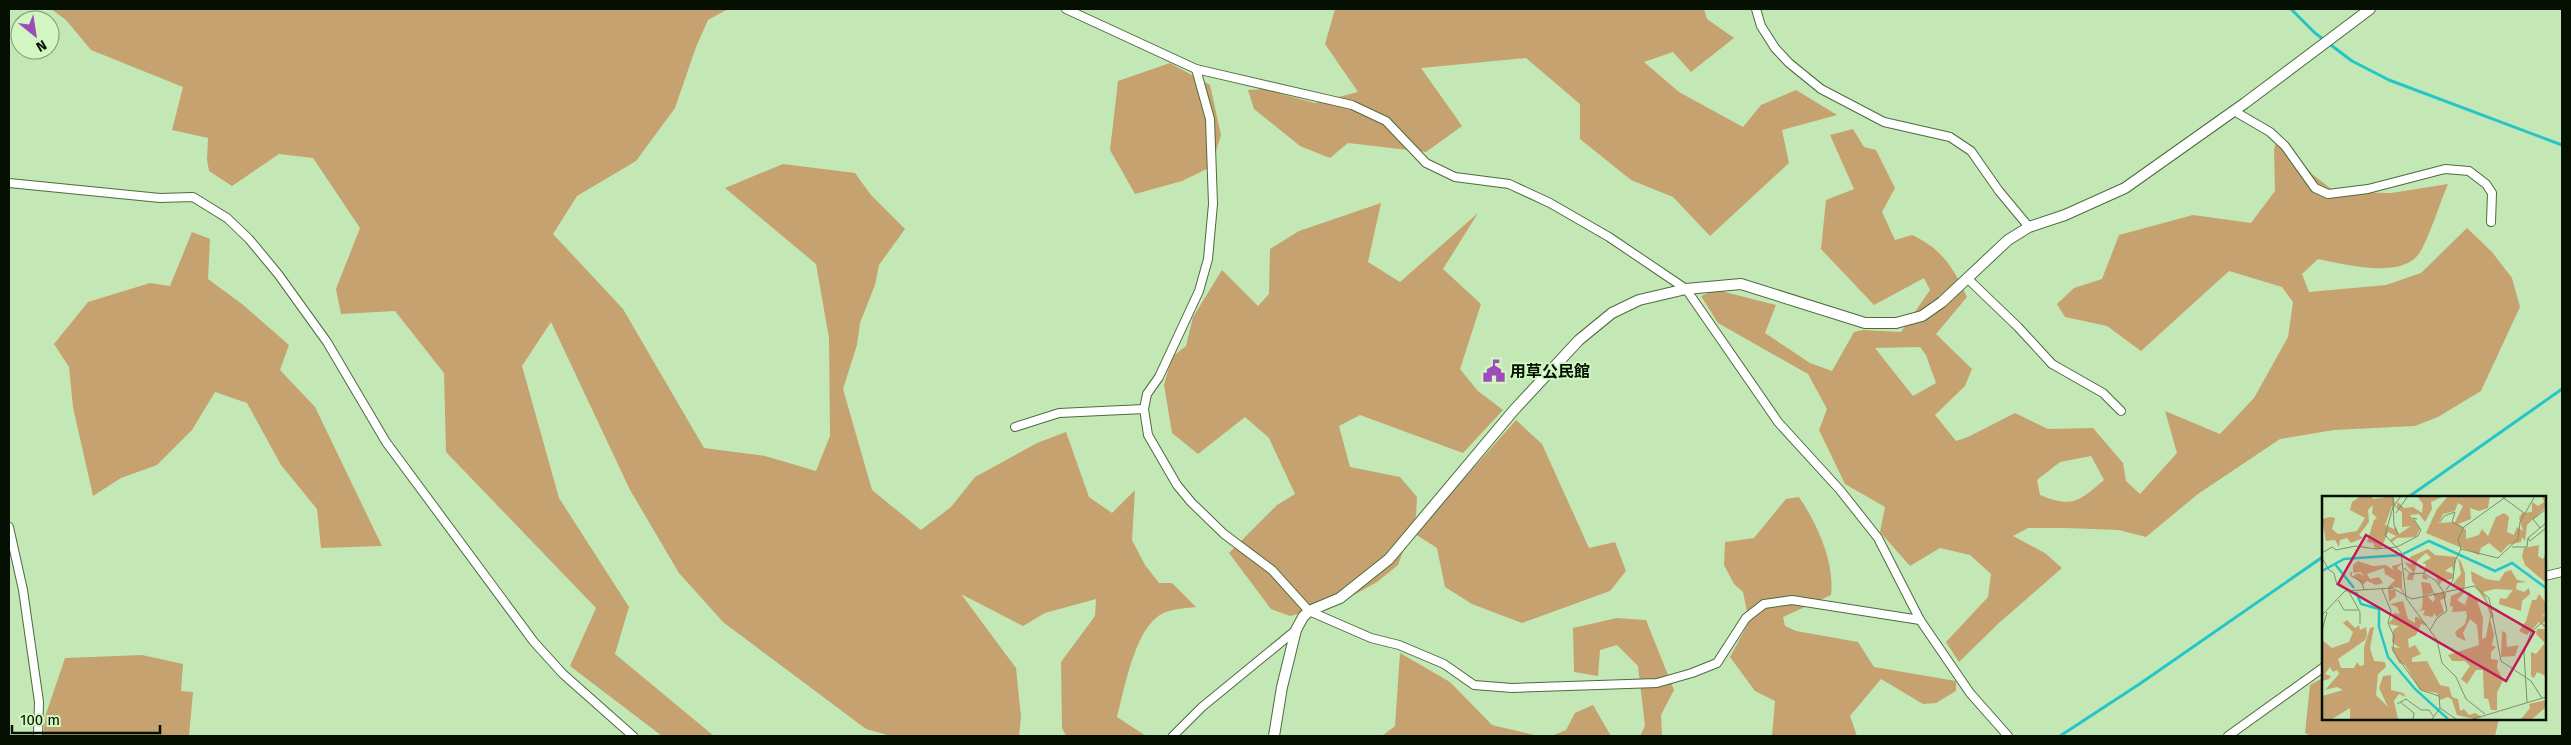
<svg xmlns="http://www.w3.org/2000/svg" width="2571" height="745" font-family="'Fira Sans','Noto Sans JP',sans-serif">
	<rect width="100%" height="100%" fill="#c4e8b5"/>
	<!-- green -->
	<g fill="#c5a26f" fill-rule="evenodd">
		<path d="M51 9H728L708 20 696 47 675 108 636 161 577 196 553 234 623 309 704 448 765 456 816 471 830 436 829 338 816 264 725 188 783 164 855 173 871 195 905 229 879 265 875 285 860 323 857 345 843 389 872 490 921 530 951 507 975 477 1037 443 1066 432 1089 497 1112 513 1135 490 1132 540 1145 565 1159 583H1172L1196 607C1187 608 1175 609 1166 612 1135 623 1125 689 1117 717L1146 736H1066L1062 728 1061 662 1095 616 1096 599 1045 613 1023 626 961 594 1016 668 1021 717 1019 736H891L866 729 723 622 679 573 630 490 551 322 522 366 559 498 629 607 615 654 714 736H662L570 666 596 608 446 452 444 373 395 311 341 314 336 289 360 228 313 158 279 154 232 186 209 171 207 160 208 138 172 130 183 87 91 50 66 20Z"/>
		<polygon points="1335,9 1704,9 1707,19 1734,38 1691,72 1673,52 1644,62 1679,92 1743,127 1761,105 1796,90 1837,115 1782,130 1789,163 1710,236 1673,197 1631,180 1580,139 1580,104 1526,58 1421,68 1462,126 1426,152 1348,143 1330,158 1300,146 1254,109 1248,90 1264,89 1315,103 1358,92 1325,44"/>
		<polygon points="1170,63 1210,85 1221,135 1211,167 1182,181 1135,194 1110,150 1118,81"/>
		<path d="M1853 129 1864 147 1876 150 1895 188 1882 212 1895 240 1912 235C1942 249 1953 267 1967 297L1936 334 1972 369 1965 386 1935 415 1956 441 1968 437 2015 413 2048 429 2093 428 2123 463 2126 481 2140 494 2177 453 2165 411 2220 434 2254 398 2288 337 2293 302 2282 287 2229 271 2141 351 2107 326 2065 317 2057 304 2074 288 2102 279 2119 235 2193 215 2251 223 2275 191 2274 149 2279 134 2312 174 2335 192 2391 193 2448 184C2441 200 2427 244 2418 255 2399 279 2344 264 2318 259L2302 274 2309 292 2386 285 2421 273 2467 228 2492 252 2512 278 2520 307 2481 391 2438 417 2415 426 2334 430 2280 439 2198 494 2146 537 2119 530 2065 528H2028L2013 536 2045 553 2062 568 2000 622 1959 662 1946 642 1988 597 1991 574 1970 555 1940 548 1910 566 1880 532 1885 507 1845 484 1819 430 1827 409 1808 374 1718 323 1701 296 1717 290 1776 305 1765 333 1810 363 1832 371 1854 332 1863 330 1901 332 1930 290 1924 278 1874 305 1821 249 1826 200 1854 189 1830 135ZM1920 347 1926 355 1936 383 1913 396 1875 348ZM2091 456 2104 480C2078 502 2072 508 2040 495L2037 480 2060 462Z"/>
		<polygon points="1381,203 1368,262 1400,282 1478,213 1443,269 1481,304 1460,369 1478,391 1503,410 1463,453 1360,415 1339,426 1350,467 1400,477 1417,497 1416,516 1398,565 1377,582 1338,604 1290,616 1271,609 1229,553 1277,505 1295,494 1269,438 1245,417 1198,454 1172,433 1164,385 1172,357 1186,346 1193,317 1222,270 1258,306 1269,294 1270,249 1299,231"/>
		<polygon points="192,232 210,239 208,279 242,304 289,345 280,370 315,407 382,546 321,548 317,509 281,465 247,403 215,392 192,430 157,465 121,478 93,496 73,407 69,367 54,344 88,302 150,283 170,286"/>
		<polygon points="1516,420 1542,444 1589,548 1615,542 1626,571 1610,591 1522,623 1472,604 1445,587 1437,548 1415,534"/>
		<path d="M1799 497C1817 524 1835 562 1831 595L1783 617 1785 626 1796 631 1858 642 1874 667 1956 681V691L1936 703 1923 704 1881 679 1850 716 1857 736H1772L1775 701 1755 691 1730 657 1749 622 1743 592 1734 584 1724 565 1725 542 1754 538 1786 499Z"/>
		<polygon points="1617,618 1646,620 1674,690 1661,715 1662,736 1640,736 1645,726 1638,666 1617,645 1600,650 1598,676 1574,672 1573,628"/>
		<polygon points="1400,653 1450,682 1492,725 1539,736 1382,736 1395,726"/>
		<polygon points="142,655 183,664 181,691 193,692 189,736 43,736 46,714 65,658"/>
		<polygon points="2323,678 2324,719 2499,719 2495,736 2311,736 2305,733 2310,685"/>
		<polygon points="1593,705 1611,736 1551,736 1566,730 1575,713"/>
	</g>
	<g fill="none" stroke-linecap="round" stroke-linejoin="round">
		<!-- stream -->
		<g stroke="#25c5c8" stroke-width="3">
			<polyline points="2291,9 2315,33 2352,61 2389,80 2562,145"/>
			<polyline points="2407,498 2562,389"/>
			<polyline points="2060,736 2141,683 2324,556"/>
		</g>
		<defs>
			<g id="minor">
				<polyline points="1066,9 1196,69 1352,105 1386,121 1426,163 1455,177 1509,184 1550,203 1609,237 1686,289 1778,422 1840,490 1878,538 1920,620 1970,693 2008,736"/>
				<polyline points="1756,9 1761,26 1775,48 1789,63 1821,89 1884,122 1950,137 1971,151 1999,191 2029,227"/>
				<polyline points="1196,69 1210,119 1213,204 1208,259 1199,291 1159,377 1147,394 1144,409 1148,435 1177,485 1191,502 1224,534 1272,570 1309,611 1371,638 1399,645 1444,664 1474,685 1512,688 1657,683 1692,673 1717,663 1746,618 1764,604 1792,600 1920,620"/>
				<polyline points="2234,111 2270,132 2285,146 2315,188 2328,194 2368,189 2445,169 2469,171 2486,184 2492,193 2491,222"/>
				<polyline points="9,183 160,198 193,197 227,218 249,239 278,274 327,342 386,442 534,642 563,674 633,736"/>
				<polyline points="1968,279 2018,327 2052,364 2103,393 2121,411"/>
				<polyline points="1015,427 1059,413 1144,409"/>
				<polyline points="9,527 23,590 39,702 38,736"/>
				<polyline points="2545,576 2562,572"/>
				<polyline points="1173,736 1202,707 1296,630"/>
				<polyline points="2228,736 2324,667"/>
			</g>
			<polyline id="tertiary" points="1274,736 1282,687 1296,630 1303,617 1309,611 1340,598 1389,559 1514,410 1579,340 1612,313 1639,300 1686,289 1741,284 1865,323 1896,323 1922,316 1942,302 2008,240 2029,227 2065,215 2125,188 2245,103 2370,9"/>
		</defs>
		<!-- minor casing -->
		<use href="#minor" stroke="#4c6c3e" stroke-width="10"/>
		<!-- tertiary casing -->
		<use href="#tertiary" stroke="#4c6c3e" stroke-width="12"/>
		<!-- minor -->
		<use href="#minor" stroke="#fff" stroke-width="8"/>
		<!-- tertiary -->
		<use href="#tertiary" stroke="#fff" stroke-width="10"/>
	</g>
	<!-- icons -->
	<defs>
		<symbol id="civic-bare" viewBox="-9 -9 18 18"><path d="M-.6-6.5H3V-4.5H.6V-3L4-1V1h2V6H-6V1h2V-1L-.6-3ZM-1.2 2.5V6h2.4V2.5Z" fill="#9f4cbb" stroke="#d1f6c2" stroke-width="2.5" paint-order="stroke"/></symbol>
	</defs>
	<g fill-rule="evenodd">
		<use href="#civic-bare" x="1478" y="355" width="32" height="32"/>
	</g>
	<g text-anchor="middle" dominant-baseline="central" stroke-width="4" stroke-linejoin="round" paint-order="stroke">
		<!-- poi labels -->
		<g font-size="16" font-weight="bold" fill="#051002" stroke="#d1f6c2" text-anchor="start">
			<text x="1510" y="371">用草公民館</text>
		</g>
	</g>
	<!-- overview -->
	<g transform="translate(2322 496)">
		<rect width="224" height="224" fill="#c4e8b5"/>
		<path d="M39 0H50L51 3 71 0 74 11 70 10 63 29 72 33 73 30 77 38 89 30 80 31V16L74 12 76 6 82 12 91 11 100 17 101 8 95 0H122L109 6 110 13 103 26 97 18 88 19 98 33 94 41 75 42 70 46 68 44 74 40 66 36 59 53 53 52 51 47 45 46 52 24 55 22 50 17 51 9 46 14 47 26 37 39 41 42 29 47 25 42 18 44 17 51 13 44 4 45 0 23 8 21 13 22 10 33 16 38 35 35 43 22 28 14 30 6ZM126 0H168L166 12 157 15 148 12 149 23 136 28 144 34V43L157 39 160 33 166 40 174 21 182 17 187 21 185 36 192 39 195 31 201 35 197 22 200 17 210 16V6L216 10 222 6 220 0 224 3V11L205 29 203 45 200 41 199 46 186 49 179 57 167 47 159 52 157 59 104 37 115 13ZM136 7 141 10 133 26 117 27 121 18 133 15ZM217 49 216 60 221 63 224 57 223 86 203 69 200 60 202 52ZM106 53 113 59 135 61 131 76 130 70 123 75 132 78 130 83 120 85 117 89 114 81 105 74 102 79 106 81 105 84 100 82 104 68 100 67 109 62 104 57 95 65 91 84H85L86 78 91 76 82 66 90 68 88 61ZM136 62 139 66 143 77V88L142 97 135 104 143 109 147 96 155 104 161 122 160 143 164 141 168 119 164 106 150 85 149 75 164 83 177 85 183 76 189 74 195 84 205 86 195 87 194 93 202 96 207 92 208 98 200 105 199 115 177 108 178 102 184 103 191 94 173 93 161 96 172 120 168 123 172 138 170 149 174 151 169 156V163L176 164 175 172 181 184 175 197V214H169L166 203 162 202 161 174H154L145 188 139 183 148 170 143 165H130L126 159 157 149 155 129 148 123 141 137 144 145 135 141 133 136 143 128 145 120 144 115 130 116 131 111 128 110 129 100 138 96 134 89H130L139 78ZM36 65 51 70 64 69 71 74 70 70 81 67 75 72 80 76V92L84 101 78 92 72 91 68 94H73L74 100 67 106 66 91 73 84 63 78 62 72 45 78 48 83 57 81 61 87 54 89 45 85 41 89 31 80 36 77 43 80 38 76 31 77V69ZM99 86 108 87 112 97H124V102L118 104 122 116 114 121 113 117 110 121 101 119 103 114 95 115 100 113 101 101 105 100 111 106 113 103 111 97 101 100ZM217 98 224 107V117L220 120 224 119V125L220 126 224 130V180L215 176 212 182 209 180V156L214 158 223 147 214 138 215 133H224L217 126 205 139 197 135 204 125 210 104H214ZM81 105 86 123 93 127V121H96L106 130 99 128 94 139 86 143 87 152 93 149 99 158 90 162V166L105 165 118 189 127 191 130 201 136 203 138 215 142 213 147 219 153 217 160 221 152 223 135 219 130 204 126 201 118 204 115 197 98 194 83 169 77 167 69 151 78 152 70 146 71 134 77 130 66 128 72 121V117L78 118 75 111 68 108ZM25 124 33 132 37 129 38 134 44 131 45 139 43 144 16 163 19 172H32L35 166 38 170 42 169V151L48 132 52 131 48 152 52 165 63 166 64 171 56 178 54 199 66 211 57 192 61 180 69 179V194L81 197 84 201 77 198 72 205 76 223H28V212L10 223H0V200L21 194 15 191 3 194 17 178 15 174 11 176 8 171 3 178 9 180 7 183 0 185V144L10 152 27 146 31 136 21 127ZM180 135 184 137 185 151 197 149 193 160 179 161ZM224 204V211L210 223H199L208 212 207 208Z" fill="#c5a26f" fill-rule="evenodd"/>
		<path fill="none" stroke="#25c5c8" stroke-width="2.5" d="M13 68 32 92M0 75 22 63 79 59 107 45 173 75 190 67 224 92M34 96 39 108 57 113V131L66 161 93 193 126 223"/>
		<path fill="none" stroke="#78926d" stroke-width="1" d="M71 0 72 29 76 38M79 0 71 11 63 39 79 56 84 102 115 144 120 167 134 181 144 203 163 218M179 0 202 17M133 16 130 26 142 32M74 17 86 0M118 26 122 20 133 16M218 32 211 23 224 13M206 42 208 45 224 32M206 42 224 27M190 51H205L206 42M139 53 176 62 196 43 198 26 213 0M139 53 136 43 142 31 185 0M0 57 10 51 14 54 34 50 54 53 75 51 96 40 99 34 91 22 95 23M0 62 7 74 12 77 15 89 25 94M82 72 89 78 101 77 113 84 121 95 125 115M29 76V80L39 85 42 93M60 93 69 115 66 127 72 140 71 155 99 194 117 200 118 212 110 223M124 94 131 84 133 65 139 53M27 96 38 116V128M16 104 22 114H36M0 119 23 95 70 92 90 103 152 90 167 102 179 165 209 185 220 202M108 134 115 122 125 115M0 135 5 116M78 206 92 217 91 223M205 206 202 157 209 136 224 123M75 208 84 203 99 214H107L111 220M118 212 134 223M151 223 224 201"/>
		<path fill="#c2185b" fill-opacity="0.15" stroke="#c2185b" stroke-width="2.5" d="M44 39 212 136 184 185 16 88Z"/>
		<rect width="224" height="224" fill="none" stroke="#051002" stroke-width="2.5"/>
	</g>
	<!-- border -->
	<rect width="2571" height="745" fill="none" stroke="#051002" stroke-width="20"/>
	<!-- north arrow -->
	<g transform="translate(35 35) rotate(150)"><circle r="24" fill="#d1f6c2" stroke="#7f9a75"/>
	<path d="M0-4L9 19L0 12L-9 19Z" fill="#9f4cbb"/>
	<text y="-8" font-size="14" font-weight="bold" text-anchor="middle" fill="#051002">N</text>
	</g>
	<!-- scale -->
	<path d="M12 725v8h148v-8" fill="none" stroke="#051002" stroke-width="2.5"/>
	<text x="20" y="725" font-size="15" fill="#051002" stroke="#d1f6c2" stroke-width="4" paint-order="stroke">100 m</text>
</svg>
